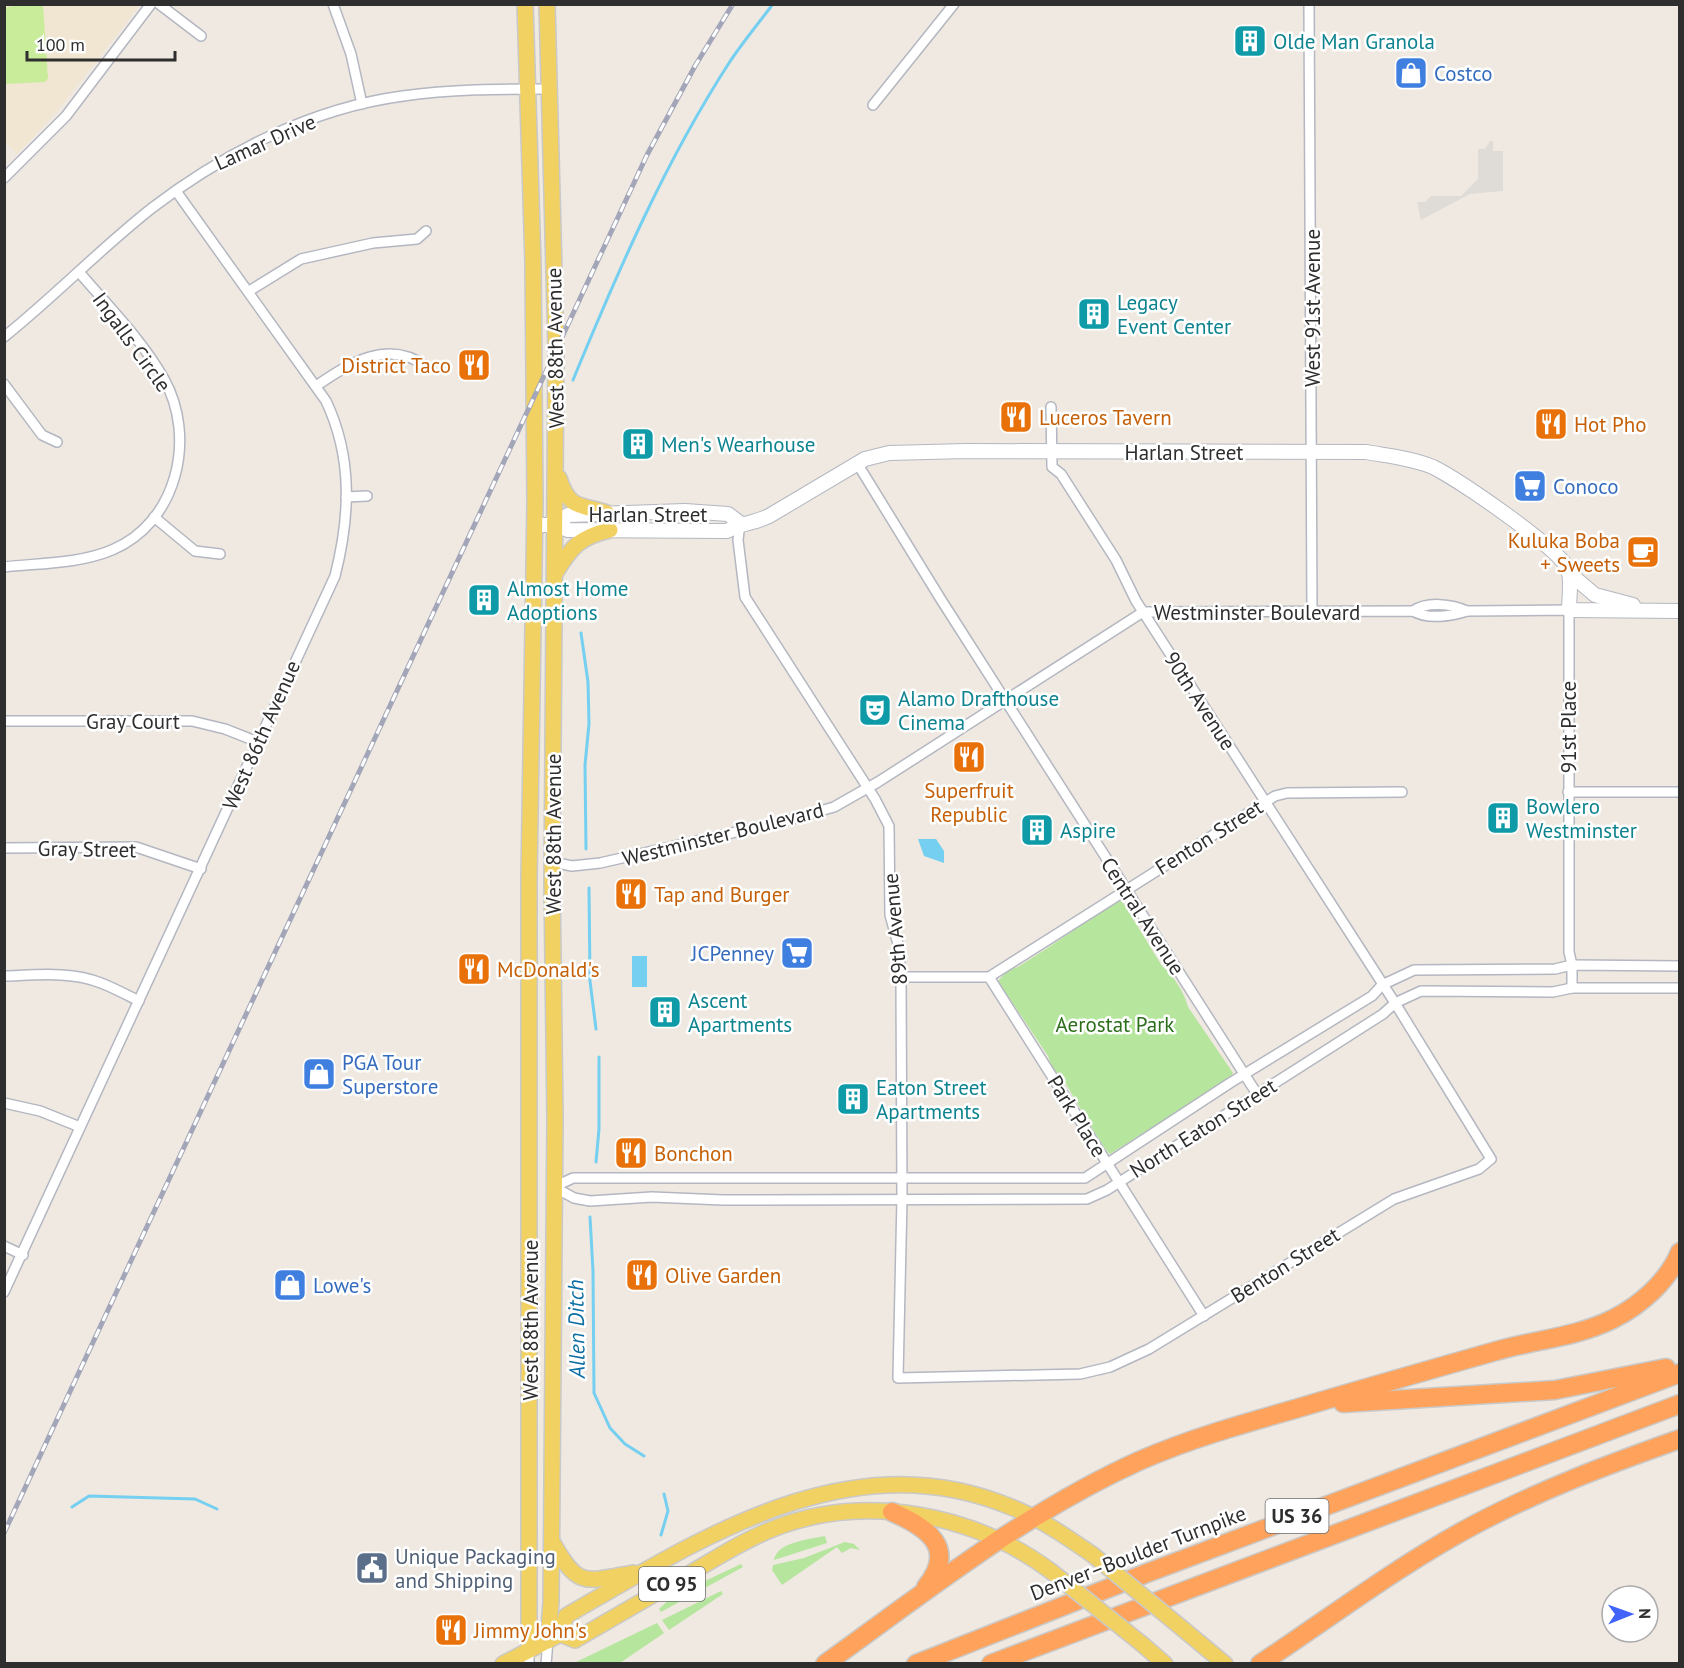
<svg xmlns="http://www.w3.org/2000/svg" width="1684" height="1668" font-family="'PT Sans',sans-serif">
	<rect width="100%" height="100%" fill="#efe9e1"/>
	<!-- education -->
	<polygon fill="#f0e6d1" points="4,5 140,5 58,110 17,154 5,142"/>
	<!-- green -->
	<g fill="#b6e59e">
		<path d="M1122 901 1162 966C1174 976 1184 992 1188 1007L1233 1073 1230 1079 1110 1154C1103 1149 1069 1088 1061 1076L1052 1068 1048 1056 998 981 1008 970 1018 967 1046 949 1115 902Z"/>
		<path d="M825 1536 827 1543 774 1560C777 1542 810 1539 825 1536Z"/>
		<polygon points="845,1542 854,1544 860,1550 851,1548 842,1553 837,1547 782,1585 772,1570 773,1565 804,1558"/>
		<polygon points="741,1564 743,1567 661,1612 659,1609 673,1596"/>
		<polygon points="721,1591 723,1594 669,1630 662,1620"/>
		<polygon points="657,1623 664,1633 620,1663 574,1663"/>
	</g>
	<!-- pitch -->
	<polygon fill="#c9ec9a" points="15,5 43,5 48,78 45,82 5,84 5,8"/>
	<!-- plaza -->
	<polygon fill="#dfdcd8" points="1490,141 1493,141 1493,151 1503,151 1503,191 1470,194 1421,220 1417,202 1425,202 1431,196 1461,196 1478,179 1478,149 1485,149"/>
	<!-- water -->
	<g fill="#75cff0">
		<polygon points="918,839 936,839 944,851 944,863 924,856"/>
		<rect x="632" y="956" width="15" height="31"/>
	</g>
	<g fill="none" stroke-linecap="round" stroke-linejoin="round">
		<!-- stream -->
		<g stroke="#75cff0" stroke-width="3">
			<path d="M573 380C618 271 665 162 729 63 742 43 758 24 773 4"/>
			<polyline points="581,633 588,682 589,724 585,765 586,849"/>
			<polyline points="589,888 590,981 596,1029"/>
			<polyline points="596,1162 599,1129 599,1057"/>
			<polyline points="590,1217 593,1271 594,1393 610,1428 625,1444 644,1456"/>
			<polyline points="72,1507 89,1496 195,1499 217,1509"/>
			<polyline points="661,1535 668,1511 664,1494"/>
		</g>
		<defs>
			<g id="street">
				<polyline points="159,4 201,36"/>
				<polyline points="333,4 351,54 362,104"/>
				<polyline points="1309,4 1312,611"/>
				<polyline points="873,105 954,4"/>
				<polyline points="4,178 66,116 151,4"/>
				<polyline points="249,291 301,259 373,243 417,239 426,231"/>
				<path d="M4 337C55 296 101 248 152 208 224 153 312 108 403 96 451 89 500 89 548 89"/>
				<polyline points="4,384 42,435 57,442"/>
				<path d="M316 386C350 363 388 338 427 367"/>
				<polyline points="857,463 940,598 1257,1094"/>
				<polyline points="346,497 367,496"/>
				<polyline points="154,517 195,551 220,554"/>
				<polyline points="740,523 738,540 745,597 875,799 889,826 890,915 898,944 901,977 902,1198 898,1378 1080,1374 1110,1367 1149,1349 1394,1199 1479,1169 1491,1159 1395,1003 1136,601 1116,560 1061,474 1052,467 1051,407"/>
				<path d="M4 567C40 563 78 564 112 550 177 523 197 438 164 379 142 340 108 306 79 272"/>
				<path d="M1413 611C1427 601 1452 604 1467 611"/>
				<polyline points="4,721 192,721 225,729 258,742"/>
				<polyline points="1568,792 1680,792"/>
				<polyline points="4,848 136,847 201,869"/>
				<path d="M552 862 572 866 600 863 789 820 834 807 878 782 1143 612 1413 611C1428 620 1452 616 1467 611L1569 610V952L1572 965V988"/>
				<path d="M4 976C36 975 72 971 101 983 114 988 127 995 139 1001"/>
				<polyline points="901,977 989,977 1275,796 1287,793 1402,792"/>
				<polyline points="989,977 1204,1316"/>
				<polyline points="4,1103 40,1111 80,1127"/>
				<polyline points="554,1187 574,1198 590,1201 652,1197 723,1200 1087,1199 1107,1190 1383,1014 1395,1003 1421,991 1553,992 1572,988 1680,988"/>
				<polyline points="554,1187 573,1178 1085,1178 1230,1083 1372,996 1382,985 1414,970 1555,969 1572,965 1680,966"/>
				<polyline points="4,1246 23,1255"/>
				<path d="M4 1292 335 576C350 517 353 458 326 401L176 191"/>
				<polyline points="529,1650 529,1664"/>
				<polyline points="546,1664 548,1641"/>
			</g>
			<g id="secondary">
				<path d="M535 525H556L568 530 727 531C741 523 755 523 769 516L865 459 889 453 966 451 1366 452C1388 456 1412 458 1433 467 1457 479 1558 547 1568 569 1572 579 1569 598 1569 610L1680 611"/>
				<polyline points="556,525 568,515 685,511 728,514 740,523"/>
				<polyline points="1569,573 1595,595 1633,605"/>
			</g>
			<g id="primary">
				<polyline points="525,4 533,263 535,503 529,878 529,1650"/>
				<polyline points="547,4 556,348 552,881 555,1118 551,1602 548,1641"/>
				<path d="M559 478C569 510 580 504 607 513"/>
				<path d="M556 572C572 546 580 537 610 530"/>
				<path d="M553 1543C578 1588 585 1582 633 1573"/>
				<polyline points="1183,1629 1225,1664"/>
				<path d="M560 1634 575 1640C615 1617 654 1594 694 1571 720 1556 746 1539 775 1528 866 1493 975 1514 1052 1572"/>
				<polyline points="1142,1644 1165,1664"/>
				<path d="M503 1664 560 1634 566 1616C702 1538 850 1440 1011 1507 1041 1519 1067 1537 1093 1555"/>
			</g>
			<g id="highway">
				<polyline points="1343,1403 1555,1390 1666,1368"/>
				<path d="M892 1512C927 1527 958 1548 926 1587"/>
				<path d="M825 1664C927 1591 1024 1513 1139 1461 1189 1439 1242 1424 1295 1409 1362 1389 1429 1370 1496 1351 1534 1340 1577 1337 1613 1319 1641 1305 1668 1281 1680 1252"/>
				<polyline points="916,1664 1147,1573 1680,1373"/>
				<polyline points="991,1664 1680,1404"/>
				<path d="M1260 1664C1331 1617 1399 1565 1474 1525 1540 1490 1609 1464 1680 1439"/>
			</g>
		</defs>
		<!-- street casing -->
		<use href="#street" stroke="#b4b7c1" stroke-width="12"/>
		<!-- secondary casing -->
		<use href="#secondary" stroke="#b4b7c1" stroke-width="16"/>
		<!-- primary casing -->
		<use href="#primary" stroke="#c9c9c9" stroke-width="18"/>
		<!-- highway casing -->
		<use href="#highway" stroke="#c9c9c9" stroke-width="21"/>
		<!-- street -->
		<use href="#street" stroke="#fff" stroke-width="9"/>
		<!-- secondary -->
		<use href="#secondary" stroke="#fff" stroke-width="14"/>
		<!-- primary -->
		<use href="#primary" stroke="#f2d163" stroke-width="15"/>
		<!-- highway -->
		<use href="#highway" stroke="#ffa35c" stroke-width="18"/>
		<defs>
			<polyline id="rail" points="4,1533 647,155 695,66 733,4"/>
		</defs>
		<!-- rail casing -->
		<use href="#rail" stroke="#a3a6b8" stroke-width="5"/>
		<!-- rail -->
		<use href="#rail" stroke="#fff" stroke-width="3" stroke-dasharray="9" stroke-linecap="butt"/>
		<defs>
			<g id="primary-bridge">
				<polyline points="1093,1555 1183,1629"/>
				<polyline points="1052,1572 1142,1644"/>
			</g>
		</defs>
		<!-- primary-bridge casing -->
		<use href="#primary-bridge" stroke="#c9c9c9" stroke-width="18" stroke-linecap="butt"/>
		<!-- primary-bridge -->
		<use href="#primary-bridge" stroke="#f2d163" stroke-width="15"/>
	</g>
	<!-- icons -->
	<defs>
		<symbol id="building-square" viewBox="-11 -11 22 22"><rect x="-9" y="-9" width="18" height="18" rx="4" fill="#0f9aa8" stroke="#fff"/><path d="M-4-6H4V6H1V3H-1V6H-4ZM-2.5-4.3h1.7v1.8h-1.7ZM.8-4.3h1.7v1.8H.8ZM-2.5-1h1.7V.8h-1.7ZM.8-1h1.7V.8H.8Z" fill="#fff"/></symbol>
		<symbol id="shop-square" viewBox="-11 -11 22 22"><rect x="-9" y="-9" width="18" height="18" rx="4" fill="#3f7fe0" stroke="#fff"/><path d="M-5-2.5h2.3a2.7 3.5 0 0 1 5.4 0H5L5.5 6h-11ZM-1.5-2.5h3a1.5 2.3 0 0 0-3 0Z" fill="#fff"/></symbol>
		<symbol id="restaurant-square" viewBox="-11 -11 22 22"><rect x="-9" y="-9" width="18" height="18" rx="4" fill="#e8710a" stroke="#fff"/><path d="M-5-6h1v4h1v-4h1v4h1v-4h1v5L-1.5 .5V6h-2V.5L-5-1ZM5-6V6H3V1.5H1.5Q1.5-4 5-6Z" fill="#fff"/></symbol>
		<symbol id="supermarket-square" viewBox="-11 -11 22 22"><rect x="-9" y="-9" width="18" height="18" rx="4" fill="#3f7fe0" stroke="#fff"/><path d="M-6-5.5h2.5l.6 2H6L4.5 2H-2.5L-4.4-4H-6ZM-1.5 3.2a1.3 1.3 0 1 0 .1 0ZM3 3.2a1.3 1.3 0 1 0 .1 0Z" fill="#fff"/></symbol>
		<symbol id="cafe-square" viewBox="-11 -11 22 22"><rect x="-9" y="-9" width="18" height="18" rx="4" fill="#e8710a" stroke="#fff"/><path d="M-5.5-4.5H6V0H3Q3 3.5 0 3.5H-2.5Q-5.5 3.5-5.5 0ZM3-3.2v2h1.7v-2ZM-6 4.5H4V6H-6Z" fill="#fff"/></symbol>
		<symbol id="theatre-square" viewBox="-11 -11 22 22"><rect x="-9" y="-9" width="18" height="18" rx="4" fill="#0f9aa8" stroke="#fff"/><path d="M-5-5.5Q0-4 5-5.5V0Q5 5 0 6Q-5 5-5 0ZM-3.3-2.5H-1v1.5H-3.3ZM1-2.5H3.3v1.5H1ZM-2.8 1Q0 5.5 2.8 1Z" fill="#fff"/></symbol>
		<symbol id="civic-square" viewBox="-11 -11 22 22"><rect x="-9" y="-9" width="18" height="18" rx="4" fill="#5c6f8a" stroke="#fff"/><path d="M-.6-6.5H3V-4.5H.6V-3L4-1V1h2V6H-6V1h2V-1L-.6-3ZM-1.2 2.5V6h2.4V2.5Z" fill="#fff"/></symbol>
	</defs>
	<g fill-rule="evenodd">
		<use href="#building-square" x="1231" y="22" width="38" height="38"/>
		<use href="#shop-square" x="1392" y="54" width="38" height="38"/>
		<use href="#building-square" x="1075" y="295" width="38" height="38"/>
		<use href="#restaurant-square" x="455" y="346" width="38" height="38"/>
		<use href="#restaurant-square" x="997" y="398" width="38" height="38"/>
		<use href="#restaurant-square" x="1532" y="405" width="38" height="38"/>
		<use href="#building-square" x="619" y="425" width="38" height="38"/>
		<use href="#supermarket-square" x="1511" y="467" width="38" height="38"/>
		<use href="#cafe-square" x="1624" y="533" width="38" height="38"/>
		<use href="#building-square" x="465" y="581" width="38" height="38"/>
		<use href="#theatre-square" x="856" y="691" width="38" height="38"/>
		<use href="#restaurant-square" x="950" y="738" width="38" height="38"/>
		<use href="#building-square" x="1484" y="799" width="38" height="38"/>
		<use href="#building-square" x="1018" y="811" width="38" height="38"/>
		<use href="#restaurant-square" x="612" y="875" width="38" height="38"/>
		<use href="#supermarket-square" x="778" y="934" width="38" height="38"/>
		<use href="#restaurant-square" x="455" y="950" width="38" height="38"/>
		<use href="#building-square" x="646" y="993" width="38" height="38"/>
		<use href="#shop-square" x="300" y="1055" width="38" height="38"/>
		<use href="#building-square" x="834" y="1080" width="38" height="38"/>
		<use href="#restaurant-square" x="612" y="1134" width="38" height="38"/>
		<use href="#restaurant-square" x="623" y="1256" width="38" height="38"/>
		<use href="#shop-square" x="271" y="1266" width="38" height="38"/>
		<use href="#civic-square" x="353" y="1549" width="38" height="38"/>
		<use href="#restaurant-square" x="432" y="1611" width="38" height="38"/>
	</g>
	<g text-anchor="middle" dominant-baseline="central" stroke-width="5" stroke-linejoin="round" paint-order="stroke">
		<!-- shield labels -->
		<g fill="#fff" stroke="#6d6d6d" stroke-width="1.5">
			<rect x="1265.5" y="1499" width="63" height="34" rx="4.5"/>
			<rect x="639" y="1567" width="66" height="34" rx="4.5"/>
		</g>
		<g font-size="20" font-weight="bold" fill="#2e2e2e">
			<text x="1297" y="1516">US 36</text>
			<text x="672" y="1584">CO 95</text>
		</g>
		<!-- culture labels -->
		<g font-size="21" fill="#0d838f" stroke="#fff" text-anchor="start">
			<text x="1273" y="41">Olde Man Granola</text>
			<text x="1117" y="302">Legacy<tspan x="1117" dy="24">Event Center</tspan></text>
			<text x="661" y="444">Men's Wearhouse</text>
			<text x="507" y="588">Almost Home<tspan x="507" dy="24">Adoptions</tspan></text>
			<text x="898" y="698">Alamo Drafthouse<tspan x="898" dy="24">Cinema</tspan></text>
			<text x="1526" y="806">Bowlero<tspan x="1526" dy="24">Westminster</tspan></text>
			<text x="1060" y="830">Aspire</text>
			<text x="688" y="1000">Ascent<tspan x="688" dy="24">Apartments</tspan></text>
			<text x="876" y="1087">Eaton Street<tspan x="876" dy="24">Apartments</tspan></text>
		</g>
		<!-- shop labels -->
		<g font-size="21" fill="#366cbe" stroke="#fff" text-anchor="start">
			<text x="1434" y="73">Costco</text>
			<text x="1553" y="486">Conoco</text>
			<text x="774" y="953" text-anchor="end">JCPenney</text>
			<text x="342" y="1062">PGA Tour<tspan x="342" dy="24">Superstore</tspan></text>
			<text x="313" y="1285">Lowe's</text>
		</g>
		<!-- street labels -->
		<g font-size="21" fill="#2e2e2e" stroke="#fff">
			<text transform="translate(265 142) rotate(-24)">Lamar Drive</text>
			<text transform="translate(1312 308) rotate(-90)">West 91st Avenue</text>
			<text transform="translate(132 342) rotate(54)">Ingalls Circle</text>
			<text transform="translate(555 348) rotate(-91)">West 88th Avenue</text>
			<text x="1184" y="452">Harlan Street</text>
			<text x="648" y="514">Harlan Street</text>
			<text x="1257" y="612">Westminster Boulevard</text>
			<text transform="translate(1200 701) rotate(57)">90th Avenue</text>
			<text x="133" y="721">Gray Court</text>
			<text transform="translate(1568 727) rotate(-90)">91st Place</text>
			<text transform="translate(261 735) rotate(-66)">West 86th Avenue</text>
			<text transform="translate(553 834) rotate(-90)">West 88th Avenue</text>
			<text transform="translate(723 834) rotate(-14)">Westminster Boulevard</text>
			<text transform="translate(1209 837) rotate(-32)">Fenton Street</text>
			<text transform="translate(87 849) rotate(1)">Gray Street</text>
			<text transform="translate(1143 916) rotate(57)">Central Avenue</text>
			<text transform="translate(895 929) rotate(-95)">89th Avenue</text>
			<text transform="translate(1077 1116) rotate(58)">Park Place</text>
			<text transform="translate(1203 1128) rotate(-32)">North Eaton Street</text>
			<text transform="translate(1285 1265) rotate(-32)">Benton Street</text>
			<text transform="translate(530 1320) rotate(-90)">West 88th Avenue</text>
			<text transform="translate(1138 1553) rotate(-21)">Denver–Boulder Turnpike</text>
		</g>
		<!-- food labels -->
		<g font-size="21" fill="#c56008" stroke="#fff" text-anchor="start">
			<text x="451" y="365" text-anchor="end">District Taco</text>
			<text x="1039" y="417">Luceros Tavern</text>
			<text x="1574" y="424">Hot Pho</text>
			<text x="1620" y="540" text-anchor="end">Kuluka Boba<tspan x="1620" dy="24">+ Sweets</tspan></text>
			<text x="969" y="790" text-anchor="middle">Superfruit<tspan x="969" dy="24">Republic</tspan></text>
			<text x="654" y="894">Tap and Burger</text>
			<text x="497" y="969">McDonald's</text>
			<text x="654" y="1153">Bonchon</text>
			<text x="665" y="1275">Olive Garden</text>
			<text x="474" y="1630">Jimmy John's</text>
		</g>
		<!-- park labels -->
		<g font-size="21" fill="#2c6e1b" stroke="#fff">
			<text x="1115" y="1024">Aerostat Park</text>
		</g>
		<!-- service labels -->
		<g font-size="21" fill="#4e5e75" stroke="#fff" text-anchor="start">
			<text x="395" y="1556">Unique Packaging<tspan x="395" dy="24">and Shipping</tspan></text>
		</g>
		<!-- water labels -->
		<g font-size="22" font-style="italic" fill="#0d6fa3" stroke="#fff">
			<text transform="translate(576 1329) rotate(-91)">Allen Ditch</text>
		</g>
	</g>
	<!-- border -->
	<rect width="1684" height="1668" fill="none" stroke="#2e2e2e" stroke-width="12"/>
	<!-- north arrow -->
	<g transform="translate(1630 1614) rotate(89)"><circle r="28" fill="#ffffff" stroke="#ababab" stroke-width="1.5"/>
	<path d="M0-4.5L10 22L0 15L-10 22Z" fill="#4264fb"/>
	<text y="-9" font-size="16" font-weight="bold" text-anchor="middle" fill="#2e2e2e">N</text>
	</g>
	<!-- scale -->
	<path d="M27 51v9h148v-9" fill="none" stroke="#2e2e2e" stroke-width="3"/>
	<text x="36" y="51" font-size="18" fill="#2e2e2e" stroke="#ffffff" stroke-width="4.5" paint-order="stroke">100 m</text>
</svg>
